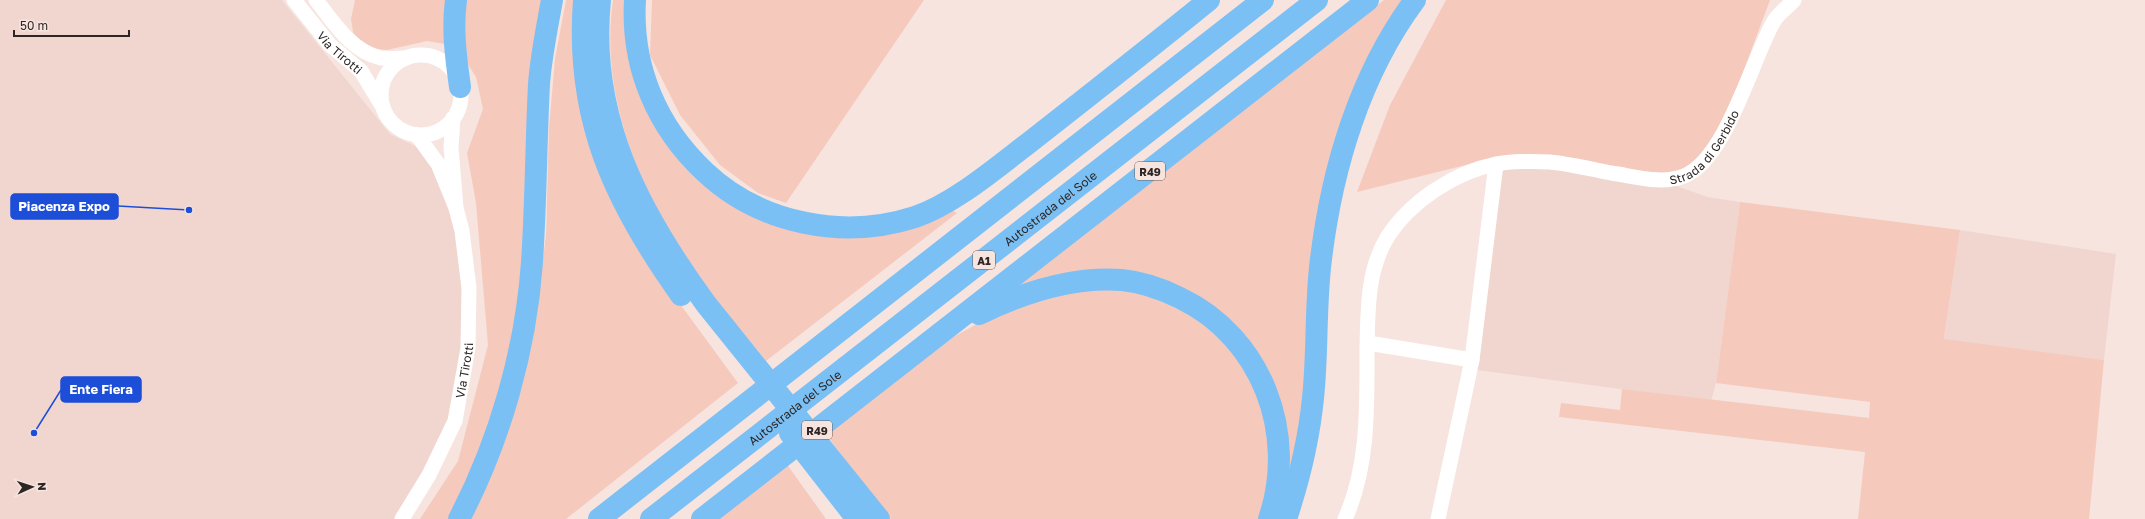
<svg xmlns="http://www.w3.org/2000/svg" width="2145" height="519" font-family="'Golos Text',sans-serif">
	<rect width="100%" height="100%" fill="#f7e4df"/>
	<!-- built -->
	<g fill="#f1d6d0">
		<polygon points="0,0 282,0 390,134 428,152 459,233 471,323 453,419 402,519 0,519"/>
		<polygon points="1494,158 1659,180 1708,197 1740,202 1716,383 1711,401 1476,370"/>
		<polygon points="1960,230 2116,254 2104,360 1944,340"/>
	</g>
	<!-- green -->
	<g fill="#f6c9bd">
		<polygon points="355,0 448,0 445,44 427,41 387,50 375,49 360,42 353,32 351,19"/>
		<polygon points="466,0 545,0 522,294 493,420 452,519 420,519 458,461 488,345 476,203 467,153 483,109 476,77 469,66 464,47"/>
		<polygon points="566,0 577,0 650,263 738,383 566,519 468,519 502,444 532,342 546,236 549,128 555,59"/>
		<path d="M613 0H629L669 144 797 229 952 210 957 213 766 361C744 332 715 303 695 273 641 194 599 98 613 0Z"/>
		<polygon points="652,0 924,0 786,203 758,193 720,165 680,115 650,55"/>
		<polygon points="1384,0 1405,0 1352,109 1310,376 1290,489 1273,382 1163,282 1021,289 1019,283"/>
		<polygon points="1446,0 1770,0 1716,145 1686,175 1494,158 1357,192 1390,105"/>
		<polygon points="1740,202 1960,230 1944,339 2104,360 2089,519 1858,519 1865,452 1559,417 1561,403 1620,410 1622,389 1869,418 1870,402 1716,383"/>
		<polygon points="1127,287 1210,323 1253,372 1274,457 1263,519 891,519 877,503 825,433 955,336 997,313 1073,290"/>
		<polygon points="786,463 826,519 711,519"/>
	</g>
	<g fill="none" stroke-linecap="round" stroke-linejoin="round">
		<!-- minor -->
		<g stroke="#fff" stroke-width="15">
			<path id="s1" d="M294 0 330 45 361 71 381 104"/>
			<path d="M316 0C334 23 351 51 381 58 389 59 398 58 406 58"/>
			<circle cx="421" cy="95" r="40"/>
			<polyline points="417,135 438,164 456,208 451,147 453,118"/>
			<polyline points="1368,343 1472,360"/>
			<path id="s2" d="M402 519 429 475 455 421 468 348 469 288 462 231 456 208"/>
			<path id="s3" d="M1345 519C1369 466 1367 405 1367 348 1368 309 1367 270 1388 236 1411 201 1455 172 1496 164 1510 161 1535 161 1550 162 1570 164 1591 169 1611 173 1634 176 1661 185 1684 176 1726 160 1752 59 1774 21 1779 13 1788 7 1794 0"/>
			<polyline points="1438,519 1472,360 1496,164"/>
		</g>
		<!-- highway -->
		<g stroke="#7bc0f4" stroke-width="22">
			<path d="M456 0C452 30 456 58 460 87"/>
			<path d="M584 0C575 118 614 201 681 295"/>
			<path d="M600 0C588 118 639 212 706 304L879 519"/>
			<path d="M635 0C631 67 657 127 705 172 760 224 844 240 915 217 954 204 997 167 1030 142 1090 95 1150 48 1209 0"/>
			<path d="M979 314C1022 293 1073 276 1122 280 1142 282 1162 289 1180 298 1262 337 1298 434 1269 519"/>
			<polyline points="790,433 857,519"/>
			<path d="M459 519C500 441 526 349 532 262 536 202 536 143 539 84 541 56 547 28 552 0"/>
			<polyline points="599,519 1263,0"/>
			<path id="s4" d="M651 519 1317 0"/>
			<polyline points="702,519 1368,0"/>
			<path d="M1286 519C1299 480 1309 439 1313 398 1318 352 1315 305 1321 259 1332 168 1360 74 1415 0"/>
		</g>
	</g>
	<g text-anchor="middle" dominant-baseline="central" stroke-width="3.5" stroke-linejoin="round" paint-order="stroke">
		<!-- shield labels -->
		<g fill="#f7e4df" stroke="#6a5f5c" stroke-width="1">
			<rect x="1135" y="162" width="30" height="18" rx="3"/>
			<rect x="973" y="251" width="22" height="18" rx="3"/>
			<rect x="802" y="421" width="30" height="18" rx="3"/>
		</g>
		<g font-size="11" font-weight="bold" fill="#2d2624">
			<text x="1150" y="171">R49</text>
			<text x="984" y="260">A1</text>
			<text x="817" y="430">R49</text>
		</g>
		<!-- street labels -->
		<g font-size="12" fill="#2d2624" stroke="#f7e4df">
			<text stroke="none"><textPath href="#s1" startOffset="70">Via Tirotti</textPath></text>
			<text stroke="none"><textPath href="#s3" startOffset="647">Strada di Gerbido</textPath></text>
			<text stroke="none"><textPath href="#s4" startOffset="506">Autostrada del Sole</textPath></text>
			<text stroke="none"><textPath href="#s2" startOffset="163">Via Tirotti</textPath></text>
			<text stroke="none"><textPath href="#s4" startOffset="182">Autostrada del Sole</textPath></text>
		</g>
	</g>
	<!-- callouts -->
	<path fill="none" stroke="#1d4ed8" stroke-width="1.5" d="M189 210L118 206M34 433L61 390"/>
	<g fill="#1d4ed8" stroke="#f7e4df" stroke-width="1.5">
		<circle cx="189" cy="210" r="4"/>
		<circle cx="34" cy="433" r="4"/>
	</g>
	<g fill="#1d4ed8" stroke="#1d4ed8" stroke-width="1.5">
		<rect x="11" y="194" width="107" height="25" rx="4"/>
		<rect x="61" y="377" width="80" height="25" rx="4"/>
	</g>
	<g font-size="13" text-anchor="middle" font-weight="bold" fill="#fff">
		<text x="64" y="211">Piacenza Expo</text>
		<text x="101" y="394">Ente Fiera</text>
	</g>
	<!-- north arrow -->
	<g transform="translate(32 487) rotate(87)" stroke="#f7e4df" stroke-width="3" paint-order="stroke">
	<path d="M0-3L7 15L0 10L-7 15Z" fill="#2d2624"/>
	<text y="-6" font-size="11" font-weight="bold" text-anchor="middle" fill="#2d2624">N</text>
	</g>
	<!-- scale -->
	<path d="M14 30v6h115v-6" fill="none" stroke="#2d2624" stroke-width="2"/>
	<text x="20" y="30" font-size="12" fill="#2d2624" stroke="#f7e4df" stroke-width="3" paint-order="stroke">50 m</text>
</svg>
